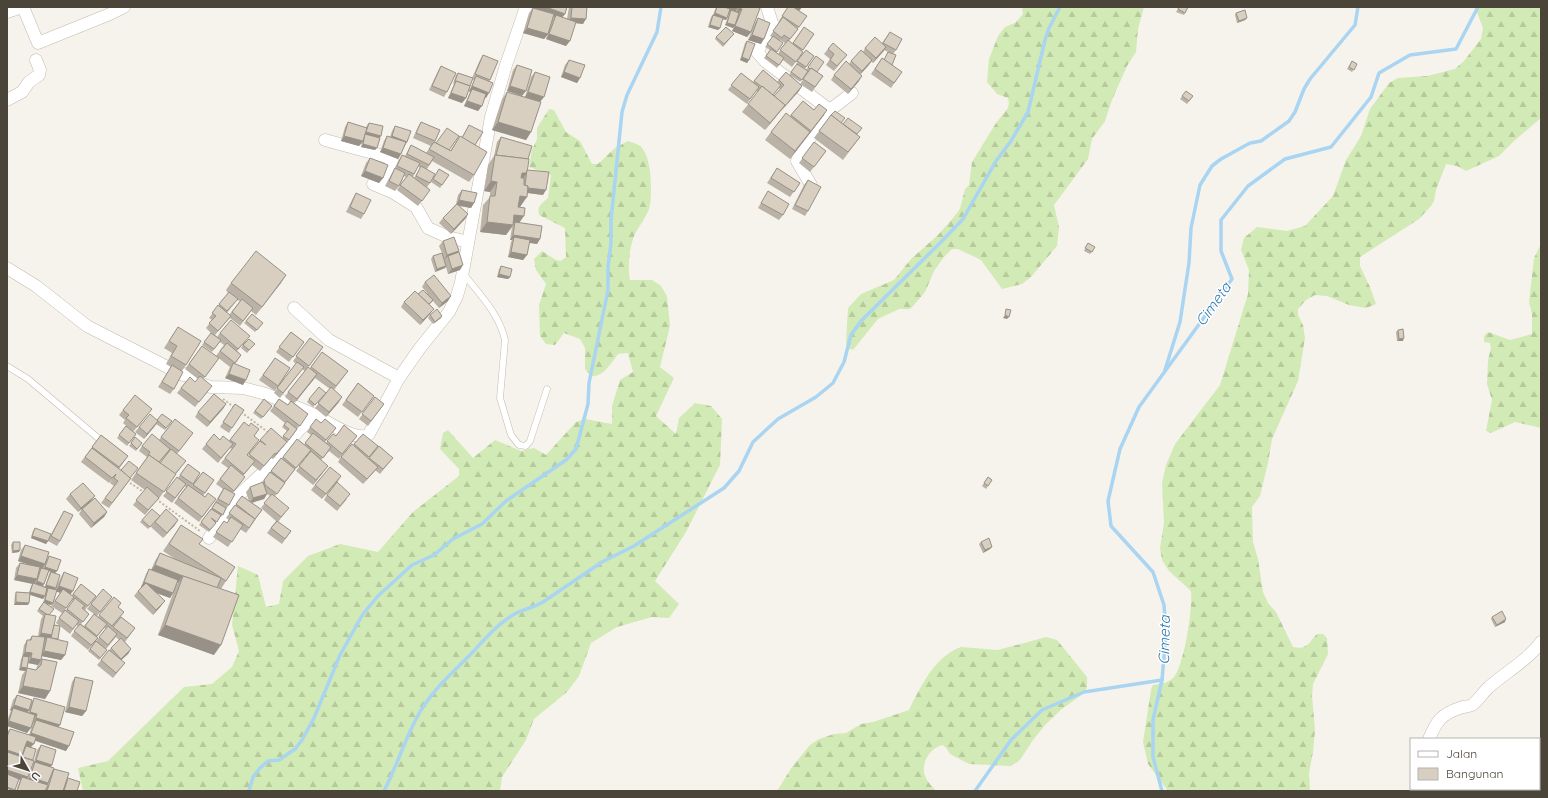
<svg xmlns="http://www.w3.org/2000/svg" width="1548" height="798" font-family="Quicksand,sans-serif">
	<defs>
		<pattern id="forest-firs" width="22" height="20" patternUnits="userSpaceOnUse"><rect width="22" height="20" fill="#d2eab5"/><path d="M5 1l3.5 6h-7zM16 11l3.5 6h-7z" fill="#b6ca9c"/></pattern>
	</defs>
	<rect width="100%" height="100%" fill="#f6f3ec"/>
	<!-- forest -->
	<g fill="url(#forest-firs)">
		<polygon points="1022,7 1144,7 1138,29 1136,52 1127,66 1112,100 1105,121 1092,139 1088,159 1054,205 1059,227 1057,246 1031,277 1022,284 1002,289 981,260 958,249 952,249 944,257 934,271 925,292 914,305 910,309 899,309 878,319 853,350 847,348 846,342 848,308 861,294 894,280 911,259 938,235 953,218 960,209 965,189 969,185 972,162 996,123 1008,108 1009,103 1008,98 997,94 987,82 989,59 998,36 1005,27 1015,23 1023,14"/>
		<path d="M1475 7H1541V118L1515 140 1499 156 1466 171 1457 166 1446 164 1436 190 1434 201 1431 206 1419 219 1360 257V266L1370 287 1376 304 1366 308 1360 307 1349 305 1327 296 1315 295 1306 300 1298 309V315L1303 325 1305 338 1298 381 1272 439 1268 463 1260 496 1252 507 1253 542 1258 559 1263 592 1268 603 1276 612 1293 647C1308 650 1308 643 1317 634H1323L1327 638 1328 654 1313 684 1312 696 1315 730 1313 752 1309 773 1310 791H1168L1148 764 1143 742 1151 690 1153 685C1160 684 1168 683 1173 678 1184 667 1193 607 1191 591L1169 571 1162 560 1160 548 1164 523 1162 483 1166 465 1175 444 1220 385 1248 294 1249 270 1241 250 1244 238 1257 227 1287 231 1305 226 1333 196 1346 160 1361 136 1370 109 1389 83 1398 78 1427 76 1455 69 1464 61 1481 39 1483 28Z"/>
		<path d="M549 109 554 110 566 132 580 141 592 164H598L615 148 628 141C632 142 637 144 640 146 652 156 652 190 650 205 648 215 641 223 636 232 630 242 627 269 630 280H652L661 286 667 296 670 326 660 367 674 378 656 416 676 434 679 418 695 403 711 406 722 419 720 465 686 532 655 581 679 604 669 618 652 617 617 627 591 643 579 676 567 692 534 719 526 740 502 777 500 791H83L78 768 108 761 184 687 212 684 232 667 239 651 232 625 238 566 258 575 266 607 279 604 283 581 308 556 340 544 378 552 413 512 459 476V469L440 449 443 433 448 430 473 458 495 440 521 451 534 448 546 455 576 422 585 419 612 424V406L620 380 633 372 628 353 618 354C611 363 603 378 591 376L585 369V348L580 339 564 333 555 345 546 344 540 336 539 305 546 284 536 270 534 259 542 251 556 260 561 261 566 257 565 228 539 215C537 206 541 204 548 198L551 175 529 167 532 150 537 139V128Z"/>
		<polygon points="1541,244 1541,428 1515,422 1491,433 1486,431 1492,400 1487,384 1488,360 1491,348 1490,343 1484,342 1484,336 1488,332 1510,340 1532,334 1532,314 1529,302 1534,258"/>
		<path d="M1046 637 1057 640 1087 677V688L1080 696 1062 709 1045 725 1033 740 1020 760 1011 766 969 764 950 754 947 749 943 745C930 747 919 765 926 778 928 783 933 787 936 791H777L792 767 810 745 819 739 834 734 846 733 861 724 873 722 909 710C921 686 934 657 961 647L998 650Z"/>
	</g>
	<g fill="none" stroke-linecap="round" stroke-linejoin="round">
		<!-- stream -->
		<g stroke="#a9d4f2" stroke-width="3.5">
			<polyline points="1165,370 1180,322 1189,263 1191,228 1200,185 1212,166 1221,159 1250,143 1261,141 1289,121 1295,112 1304,89 1310,79 1355,25 1358,7"/>
			<polyline points="249,791 253,777 260,768 268,761 279,760 295,749 302,740 314,718 340,655 363,614 378,596 412,565 434,555 453,539 482,524 506,501 566,460 576,449 588,404 589,383 608,290 608,267 611,243 611,220 622,112 627,95 657,32 661,7"/>
			<path d="M384 791C396 768 404 742 416 719 429 693 451 674 471 654 484 640 496 625 513 615 523 609 533 608 543 602L602 562 634 546 724 488 739 471 753 442 778 419 816 397 833 383 844 362 851 335 861 321 941 242 963 219 996 161 1011 141 1028 112 1045 40 1049 28 1060 7"/>
			<polyline points="975,791 1011,740 1042,710 1084,692 1162,680"/>
			<polyline points="1162,791 1153,757 1153,720 1162,680 1165,646 1166,632 1164,605 1153,572 1111,526 1108,501 1120,449 1139,407 1232,279 1221,251 1221,220 1248,186 1285,159 1331,147 1371,97 1379,73 1410,55 1456,49 1478,7"/>
		</g>
		<defs>
			<g id="lane">
				<path d="M463 273C479 294 499 313 505 340L500 398 511 435 519 445 526 446 530 441 547 389"/>
				<polyline points="7,366 28,379 104,443"/>
			</g>
			<g id="street">
				<polyline points="23,7 38,43 110,14 124,7"/>
				<polyline points="767,7 773,26 757,52 766,62 830,110 852,93"/>
				<polyline points="7,12 22,7"/>
				<polyline points="7,100 22,92 29,82 39,75 40,70 36,60"/>
				<polyline points="325,140 391,158 392,161 381,184 382,187"/>
				<polyline points="373,184 392,192 416,207 428,228 448,237 468,242"/>
				<polyline points="811,185 797,161 800,152 830,110"/>
				<polyline points="7,268 36,286 87,326 183,375 185,374 204,385 211,387 243,388 266,394 315,415"/>
				<polyline points="294,308 329,340 399,378"/>
				<path d="M209 538 231 508 238 496 267 469 299 430 315 415C326 421 358 443 369 434L399 378 420 348 449 312 457 296 461 282 491 117 506 65 526 7"/>
				<path d="M1429 739C1436 722 1441 714 1460 708 1464 706 1468 707 1472 705 1479 700 1483 692 1489 687 1506 672 1528 660 1541 642"/>
				<polyline points="1420,791 1420,789"/>
			</g>
		</defs>
		<!-- lane casing -->
		<use href="#lane" stroke="#c2bbae" stroke-width="7"/>
		<!-- street casing -->
		<use href="#street" stroke="#c2bbae" stroke-width="13"/>
		<!-- path -->
		<g stroke="#c4b79f" stroke-width="2" stroke-dasharray="2 2" stroke-linecap="butt">
			<polyline points="223,399 234,407"/>
			<polyline points="241,412 269,433"/>
			<polyline points="130,483 144,492"/>
			<polyline points="156,499 200,531"/>
		</g>
		<!-- lane -->
		<use href="#lane" stroke="#fff" stroke-width="6"/>
		<!-- street -->
		<use href="#street" stroke="#fff" stroke-width="12"/>
	</g>
	<!-- wall -->
	<g fill="#bab2a6" fill-rule="evenodd">
		<polygon points="535,7 567,7 565,14 562,17 567,19 569,7 587,7 583,24 575,23 566,46 546,39 548,35 544,39 523,33 529,13 533,8 534,9"/>
		<polygon points="716,7 756,7 751,32 747,37 732,31 734,27 733,28 725,25 730,11 726,20 722,19 720,28 718,30 708,27 711,17 713,15"/>
		<path d="M788 7H802L799 11 807 16 789 41 792 44 804 27 814 34 802 51 803 52 792 67 783 60 777 68 764 58 770 50 765 47 772 37 770 36 780 22 779 21ZM780 40 785 43 778 54 776 53 783 43 780 41Z"/>
		<polygon points="1179,7 1188,7 1184,15 1176,12"/>
		<polygon points="1236,13 1247,18 1245,20 1237,23 1235,15"/>
		<polygon points="758,18 761,44 748,40 755,23"/>
		<polygon points="890,32 896,50 893,54 892,65 902,72 891,88 871,74 882,58 884,60 888,52 884,50 873,63 871,62 860,74 859,81 848,94 831,80 834,75 849,64 851,61 863,52 865,48 882,43"/>
		<polygon points="734,34 723,47 715,39 716,37"/>
		<polygon points="747,41 749,60 747,63 740,60 745,43"/>
		<polygon points="828,49 847,55 834,71 826,65 830,59 824,54"/>
		<path d="M806 50 814 56 805 69 808 71 800 82 790 75 800 84 809 72 806 70 816 56 817 72 823 76 812 92 800 84 802 86 799 91 781 111V110L765 130 742 112 758 92 756 91 747 104 728 90 741 73 753 82 763 70 777 82 786 72 789 75 797 64H796ZM779 88 780 89 774 96 773 95Z"/>
		<polygon points="483,55 490,80 489,81 486,98 485,98 478,111 464,106 470,92 469,91 474,80 472,79 466,98 462,103 448,98 454,84 453,84 456,75 458,73 472,78 480,60"/>
		<polygon points="569,60 580,78 577,83 561,77 565,65"/>
		<polygon points="1352,61 1357,64 1352,72 1347,69"/>
		<polygon points="517,65 522,96 507,91 513,70"/>
		<polygon points="441,66 447,92 444,97 429,90 438,71"/>
		<polygon points="535,72 540,102 531,132 526,140 492,130 502,99 507,92 525,97 531,77"/>
		<polygon points="1186,91 1193,96 1187,104 1180,99"/>
		<polygon points="803,101 814,110 824,115 790,159 765,140 771,132 790,116"/>
		<polygon points="831,115 860,137 843,160 814,138"/>
		<polygon points="348,122 366,128 367,125 369,123 379,138 375,150 361,147 362,143 359,146 341,141 345,127"/>
		<path d="M421 122 440 130 435 142 450 151 460 136 462 137 469 125 475 145 474 175 469 182 432 161 427 169 430 183 427 187 430 190 418 206 397 190 406 177 404 176 399 186 395 191 385 186 399 160 402 155 405 156 411 145 426 153 431 146 413 138 418 127ZM418 166 420 168 414 178 413 177Z"/>
		<polygon points="395,126 407,142 405,145 401,154 398,159 380,152 384,141 387,136 390,137 392,131"/>
		<polygon points="501,137 528,159 527,170 543,195 527,193 520,207 519,207 520,223 540,239 537,244 529,243 527,255 523,260 508,257 511,242 512,240 510,240 512,227 513,226 506,235 480,232 483,205 490,197 490,192 484,191 488,165 494,156 497,142"/>
		<polygon points="814,142 826,151 810,172 799,163"/>
		<polygon points="370,158 383,178 379,183 361,176 366,163"/>
		<polygon points="777,168 800,183 790,197 767,183"/>
		<polygon points="439,169 449,175 440,188 431,182"/>
		<polygon points="808,180 808,211 805,216 792,209 804,185"/>
		<polygon points="462,190 474,203 471,208 459,206 468,214 465,219 451,234 439,223 443,218 456,204 458,195"/>
		<polygon points="768,191 783,215 779,220 758,208"/>
		<polygon points="356,193 364,214 361,219 346,212 353,198"/>
		<polygon points="443,241 459,251 458,253 460,270 448,274 446,267 445,268 435,272 431,259 433,256 442,253 439,246"/>
		<polygon points="1088,243 1092,252 1090,254 1084,251"/>
		<polygon points="501,266 510,277 508,279 497,277 499,269"/>
		<path d="M286 275 256 315 251 311 240 326 230 318 215 335 217 337 220 333 246 341 237 351 241 355 235 364 243 385 225 378 230 367 216 356 224 345 220 342 212 352 202 345 211 333 206 328 212 320 209 318 228 293 226 290 231 283ZM237 300 240 301 229 315 227 313Z"/>
		<polygon points="425,282 448,301 439,308 433,301 429,305 430,314 420,325 401,307 404,302 418,294 427,293 422,287"/>
		<polygon points="430,315 441,318 433,324 428,318"/>
		<polygon points="246,321 263,323 255,332 244,323"/>
		<polygon points="178,327 186,365 182,371 174,389 170,394 158,387 171,367 166,364 172,353 164,348"/>
		<polygon points="1398,330 1403,341 1397,341 1396,332"/>
		<polygon points="291,332 304,342 289,362 276,352"/>
		<polygon points="310,338 319,352 305,371 302,369 280,398 274,393 296,364 293,361"/>
		<polygon points="255,344 247,353 241,348 243,345"/>
		<polygon points="202,346 219,358 203,379 208,391 195,407 177,393 181,388 195,382 198,379 185,369"/>
		<polygon points="322,352 348,371 334,390 339,402 326,417 315,408 330,389 315,378 294,403 308,414 287,443 287,442 273,459 271,458 260,471 252,465 243,476 245,477 233,493 229,505 221,517 220,517 209,532 199,525 211,509 223,489 216,484 228,468 221,463 232,449 230,448 218,463 202,449 206,444 220,440 229,441 244,422 254,436 255,445 248,455 249,456 260,440 282,438 287,431 282,427 285,423 270,411 279,399 288,405 290,401 285,397 288,392 310,368"/>
		<polygon points="275,358 290,368 275,391 259,380"/>
		<polygon points="358,383 374,396 358,417 342,405"/>
		<polygon points="324,395 313,407 307,402 309,399"/>
		<polygon points="375,397 384,404 368,426 359,419"/>
		<polygon points="264,399 272,406 261,419 253,413"/>
		<polygon points="226,404 207,427 195,417 198,412"/>
		<polygon points="235,404 232,428 229,433 220,427"/>
		<polygon points="123,410 148,414 133,432 123,423 125,420 119,415"/>
		<path d="M175 419 189 438 177 454 182 466 176 474 158 500V499L145 515 133 505 145 490 131 480 147 457 139 451 142 446 159 440ZM169 451 160 463H159Z"/>
		<polygon points="157,420 172,421 165,430 156,424 144,439 135,432 139,427"/>
		<polygon points="321,423 336,428 325,442 326,443 333,434 336,436 357,436 339,459 329,451 321,460 325,470 313,485 296,471 309,454 308,454 293,472 275,496 285,513 278,522 291,531 282,544 267,533 276,521 261,508 270,496 267,494 264,499 252,503 262,510 246,533 240,529 228,547 213,537 224,521 227,523 229,520 226,518 242,496 249,501 246,492 250,487 262,483 281,458 282,458 297,439 304,445 311,435 307,432 310,427"/>
		<polygon points="126,426 136,434 127,446 117,438"/>
		<polygon points="363,434 374,451 368,458 368,459 379,446 393,458 380,474 375,470 363,484 338,462 341,457 353,445"/>
		<polygon points="101,435 128,456 119,469 131,478 109,508 101,503 114,486 110,483 112,480 109,483 81,462"/>
		<polygon points="135,437 142,443 136,451 129,446"/>
		<polygon points="188,464 200,473 191,487 203,472 214,480 203,496 205,497 216,499 199,522 174,503 186,487 185,486 172,503 163,496 178,478"/>
		<polygon points="341,476 322,499 311,490 315,485"/>
		<polygon points="988,477 992,480 986,489 982,486"/>
		<polygon points="70,494 95,496 91,501 107,512 104,517 91,528 79,514 82,509 86,506 78,512 66,499"/>
		<polygon points="327,495 347,499 337,511 324,500"/>
		<polygon points="64,511 60,541 57,546 48,541 46,544 31,538 33,531 35,528 48,540 61,516"/>
		<polygon points="160,516 148,529 140,522 142,520"/>
		<polygon points="155,522 175,525 163,538 151,527"/>
		<polygon points="181,525 199,544 226,581 221,589 217,587 217,588 214,655 158,635 176,585 178,583 177,583 173,593 170,598 156,593 161,606 153,615 134,596 141,587 146,574 149,569 151,570 155,561 160,553 178,561 163,551"/>
		<polygon points="13,542 20,550 19,552 12,553 11,545"/>
		<polygon points="981,542 990,549 983,553 979,544"/>
		<path d="M25 545 47 559 49 556 57 571 55 573V590L61 577 64 572 71 595H72L81 584 96 596 85 610 89 614 81 624 84 626 94 614 87 609 91 604 112 597 97 616 98 617 114 597 121 603 118 607 124 612 111 629 121 617 135 628 125 642 131 649 128 654 121 660 125 663 113 678 97 665 111 648 119 640 116 637 106 649 107 650 99 660 88 651 106 629 104 628 97 637 98 638 88 650 71 636 78 626 76 625 70 634 60 626 58 639 65 655 61 660 42 656 41 660 38 665 28 663 27 668 36 670 37 666 42 659 50 691 45 699 18 693 22 675 25 671 19 670 21 659 22 657 24 645 27 640H29L32 636H38L41 619 43 616 37 611 43 603 45 596 43 599 30 595 28 605H14L15 595 16 592 29 593 31 586 32 584 14 580 16 568 20 563 31 565 18 561 21 550ZM49 571 50 572 49 574 45 587 43 586 44 584ZM56 591 60 593 51 606 62 613 56 623 60 626 54 625 49 615 48 604 51 605 53 603ZM72 600 73 601 66 610 64 611Z"/>
		<polygon points="1492,617 1505,622 1495,627 1491,619"/>
		<polygon points="75,677 86,711 82,716 65,712 72,682"/>
		<polygon points="17,695 29,710 27,713 28,713 31,703 34,698 60,725 58,727 66,751 35,741 31,747 28,777 28,778 33,765 37,750 41,745 52,765 51,767 52,771 54,769 66,782 68,778 77,791 16,791 20,780 18,780 14,791 7,791 7,732 10,729 29,735 33,723 27,733 7,726 7,721 10,713 11,711 10,710 13,700"/>
	</g>
	<!-- shaded-wall -->
	<g fill="#979187">
		<polygon points="535,7 546,7 565,14 561,19 534,9"/>
		<polygon points="718,7 736,7 738,8 734,13"/>
		<polygon points="788,7 802,7 799,11"/>
		<polygon points="739,8 742,9 738,14 736,13"/>
		<polygon points="715,13 727,18 726,20 713,16"/>
		<polygon points="571,18 586,19 583,24 567,22"/>
		<polygon points="1247,18 1245,20 1237,23 1239,21"/>
		<polygon points="727,23 735,25 733,28 725,25"/>
		<polygon points="710,25 720,28 718,30 708,27"/>
		<polygon points="735,26 751,32 747,37 732,31"/>
		<polygon points="527,28 548,34 544,39 523,33"/>
		<polygon points="549,34 570,41 566,46 546,39"/>
		<polygon points="752,35 764,39 761,44 748,40"/>
		<polygon points="886,47 883,52 873,63 876,58"/>
		<polygon points="742,57 749,60 747,63 740,60"/>
		<polygon points="872,60 869,65 859,76 862,71"/>
		<polygon points="564,72 580,78 577,83 561,77"/>
		<polygon points="862,76 859,81 848,94 851,89"/>
		<polygon points="472,86 489,93 486,98 471,92 472,89 470,92 469,91"/>
		<polygon points="510,86 526,91 522,96 507,91"/>
		<polygon points="802,86 799,91 781,111 785,106"/>
		<polygon points="528,92 544,97 540,102 525,97"/>
		<polygon points="451,93 466,98 462,103 448,98"/>
		<polygon points="467,101 482,106 478,111 464,106"/>
		<polygon points="785,105 780,112 765,130 770,123"/>
		<polygon points="827,110 824,115 790,159 795,151"/>
		<polygon points="498,122 531,132 526,140 492,130"/>
		<polygon points="366,132 381,136 379,139 364,135"/>
		<polygon points="344,136 363,141 359,146 341,141"/>
		<polygon points="392,136 407,142 404,147 388,141"/>
		<polygon points="363,144 377,148 375,150 361,147"/>
		<polygon points="383,148 401,154 398,159 380,152"/>
		<polygon points="365,171 383,178 379,183 361,176"/>
		<polygon points="522,173 527,173 520,183"/>
		<polygon points="491,181 497,182 490,192 484,191"/>
		<polygon points="524,187 546,190 543,195 521,192"/>
		<polygon points="520,196 527,197 520,207 513,206"/>
		<polygon points="459,200 474,203 471,208 456,205"/>
		<polygon points="468,214 465,219 451,234 454,229"/>
		<polygon points="514,215 524,216 517,226 515,222 506,235 480,232 487,222"/>
		<polygon points="513,235 540,239 537,244 513,240 514,237 512,240 510,240"/>
		<polygon points="459,251 455,256 448,256 444,260 447,255"/>
		<polygon points="511,252 527,255 523,260 508,257"/>
		<polygon points="463,265 460,270 448,274 452,269"/>
		<polygon points="446,266 445,268 435,272 437,269"/>
		<polygon points="499,274 510,277 508,279 497,277"/>
		<polygon points="286,275 281,283 256,315"/>
		<polygon points="451,296 448,301 439,308 442,303"/>
		<polygon points="434,309 430,314 420,325 423,320"/>
		<polygon points="1005,315 1009,317 1007,319 1003,318"/>
		<polygon points="442,316 441,318 433,324 435,322"/>
		<polygon points="1404,338 1403,341 1397,341 1399,339"/>
		<polygon points="229,374 246,380 243,385 225,378"/>
		<polygon points="317,374 314,379 294,404 297,399"/>
		<polygon points="342,397 339,402 326,417 329,412"/>
		<polygon points="226,404 223,409 207,427 210,422"/>
		<polygon points="158,421 155,426 144,439 147,434"/>
		<polygon points="287,442 283,447 273,459 276,454"/>
		<polygon points="328,466 325,470 313,485 316,480"/>
		<polygon points="378,467 374,472 363,484 367,479"/>
		<polygon points="341,476 338,481 322,499 326,494"/>
		<polygon points="267,494 264,499 250,503 253,498"/>
		<polygon points="95,496 91,501 78,512 81,508"/>
		<polygon points="107,512 104,517 91,528 94,523"/>
		<polygon points="178,520 175,525 163,538 167,533"/>
		<polygon points="32,536 48,541 46,544 31,538"/>
		<polygon points="992,547 990,549 983,553 985,550"/>
		<polygon points="20,550 19,552 12,553 13,551"/>
		<polygon points="21,556 45,564 42,569 18,561"/>
		<polygon points="155,565 183,576 178,583 150,572"/>
		<polygon points="45,567 57,571 55,573 43,569"/>
		<polygon points="17,575 37,579 34,584 14,580"/>
		<polygon points="37,581 44,584 43,586 35,584"/>
		<polygon points="144,582 173,593 170,598 141,587"/>
		<polygon points="46,585 56,588 54,591 44,588"/>
		<polygon points="59,586 73,591 69,596 55,591"/>
		<polygon points="30,592 45,596 43,599 28,594"/>
		<polygon points="45,600 53,603 51,605 43,603"/>
		<polygon points="165,601 161,606 153,615 156,610"/>
		<polygon points="16,602 29,603 28,605 14,605"/>
		<polygon points="1506,619 1505,622 1495,627 1497,625"/>
		<polygon points="165,625 221,645 214,655 158,635"/>
		<polygon points="41,633 52,635 49,640 47,637 45,640 38,638"/>
		<polygon points="131,649 128,654 117,664 121,659"/>
		<polygon points="44,651 65,655 61,660 41,656"/>
		<polygon points="25,652 32,653 29,658 22,657"/>
		<polygon points="31,658 41,660 38,665 28,663"/>
		<polygon points="21,667 27,668 25,671 19,670"/>
		<polygon points="23,686 50,691 45,699 18,693"/>
		<polygon points="14,705 29,710 25,715 13,708 11,711 10,710"/>
		<polygon points="69,707 86,711 82,716 65,712"/>
		<polygon points="30,712 37,714 34,719 27,717"/>
		<polygon points="36,718 60,725 56,730 36,720 33,723"/>
		<polygon points="9,721 31,728 27,733 7,726 7,723"/>
		<polygon points="31,733 69,746 66,751 28,738"/>
		<polygon points="27,741 34,744 30,748 23,746"/>
		<polygon points="7,750 22,755 19,760 7,756"/>
		<polygon points="36,760 52,765 48,770 35,762 32,765"/>
		<polygon points="7,770 28,777 25,782 22,777 20,780 7,776"/>
		<polygon points="30,777 48,783 45,788 27,782"/>
	</g>
	<!-- building -->
	<g fill="#d8cfc1" stroke="#979187">
		<polygon points="546,7 567,7 565,14"/>
		<polygon points="572,7 587,7 586,19 571,18"/>
		<polygon points="717,7 724,7 730,9 727,18 715,13"/>
		<polygon points="740,7 756,7 760,8 751,32 735,26 742,9 739,8"/>
		<polygon points="788,7 793,7 807,16 799,27 782,16"/>
		<polygon points="1179,7 1188,7 1185,13 1178,9"/>
		<polygon points="533,8 554,14 548,34 527,28"/>
		<polygon points="731,10 739,13 735,25 727,23"/>
		<polygon points="1245,10 1247,18 1239,21 1236,13"/>
		<polygon points="556,15 576,22 570,41 549,34"/>
		<polygon points="713,15 723,18 720,28 710,25"/>
		<polygon points="783,17 798,29 790,39 784,35 782,38 773,31"/>
		<polygon points="758,18 770,23 764,39 752,35"/>
		<polygon points="726,27 734,34 724,44 716,37"/>
		<polygon points="804,27 814,34 803,50 793,43"/>
		<polygon points="890,32 902,39 896,50 883,43"/>
		<polygon points="773,36 783,43 777,52 767,44"/>
		<polygon points="875,37 886,47 876,58 865,48"/>
		<polygon points="788,40 803,52 796,62 780,50"/>
		<polygon points="747,41 755,44 749,60 742,57"/>
		<polygon points="833,43 847,55 837,66 830,60 834,54 828,49"/>
		<polygon points="771,49 784,58 779,65 766,56"/>
		<polygon points="806,50 814,56 806,67 797,61"/>
		<polygon points="861,50 872,60 862,71 851,61"/>
		<polygon points="888,52 896,55 892,65 884,60"/>
		<polygon points="483,55 498,61 490,80 475,74"/>
		<polygon points="816,56 824,62 817,72 811,68 810,69 808,67"/>
		<polygon points="882,58 902,72 894,83 875,69"/>
		<polygon points="569,60 585,65 580,78 564,72"/>
		<polygon points="846,61 862,76 851,89 834,75"/>
		<polygon points="1352,61 1357,64 1354,70 1349,67"/>
		<polygon points="797,64 808,71 802,80 791,72"/>
		<polygon points="517,65 532,70 526,91 510,86"/>
		<polygon points="441,66 456,73 447,92 432,86"/>
		<polygon points="811,68 823,76 815,87 803,79"/>
		<polygon points="763,70 781,85 773,95 762,86 762,87 754,81"/>
		<polygon points="535,72 550,77 544,97 528,92"/>
		<polygon points="786,72 802,86 785,106 784,105 785,105 774,96 784,85 779,80"/>
		<polygon points="458,73 473,78 470,86 456,81 455,82 455,81"/>
		<polygon points="741,73 759,87 750,99 731,85"/>
		<polygon points="476,76 493,83 489,93 472,86"/>
		<polygon points="456,81 470,86 466,98 451,93"/>
		<polygon points="762,86 785,105 770,123 748,104"/>
		<polygon points="472,89 486,94 482,106 467,101"/>
		<polygon points="1186,91 1193,96 1189,101 1182,96"/>
		<polygon points="507,92 541,102 531,132 498,122"/>
		<polygon points="803,101 814,110 819,104 827,110 811,131 791,115"/>
		<polygon points="835,111 845,118 841,123 831,115"/>
		<polygon points="786,113 810,132 795,151 771,132"/>
		<polygon points="831,115 860,137 848,152 819,131"/>
		<polygon points="848,118 862,128 857,134 843,124"/>
		<polygon points="348,122 367,128 363,141 344,136"/>
		<polygon points="421,122 440,130 435,141 416,133"/>
		<polygon points="369,123 383,126 381,136 366,132"/>
		<polygon points="469,125 483,132 475,145 462,138"/>
		<polygon points="395,126 411,131 407,142 392,136"/>
		<polygon points="447,128 459,136 449,150 436,143"/>
		<polygon points="365,134 380,138 377,148 363,144"/>
		<polygon points="387,136 406,142 401,154 383,148"/>
		<polygon points="460,136 487,152 474,175 429,149 434,142 451,151"/>
		<polygon points="501,137 532,146 528,159 496,155"/>
		<polygon points="814,142 826,151 814,167 802,158"/>
		<polygon points="411,145 434,157 429,165 407,154"/>
		<polygon points="402,155 420,163 414,174 397,166"/>
		<polygon points="495,155 529,159 527,173 522,173 521,178 524,178 524,185 528,186 527,197 520,196 518,207 525,208 524,216 514,215 513,225 487,222 490,196 495,196 497,182 491,181"/>
		<polygon points="370,158 388,165 383,178 365,171"/>
		<polygon points="421,166 435,174 430,183 416,176"/>
		<polygon points="395,168 405,173 399,186 389,181"/>
		<polygon points="777,168 800,183 794,192 771,178"/>
		<polygon points="439,169 449,175 442,185 433,179"/>
		<polygon points="527,170 549,172 546,190 528,188 528,186 525,185"/>
		<polygon points="409,174 430,190 422,201 400,185"/>
		<polygon points="808,180 821,187 808,211 795,205"/>
		<polygon points="462,190 477,193 474,203 459,200"/>
		<polygon points="768,191 789,204 783,215 761,203"/>
		<polygon points="356,193 371,200 364,214 350,207"/>
		<polygon points="457,204 468,214 454,229 443,218"/>
		<polygon points="515,222 542,226 540,239 513,235"/>
		<polygon points="454,237 459,251 447,255 443,241"/>
		<polygon points="514,237 530,240 527,255 511,252"/>
		<polygon points="1088,243 1095,247 1092,252 1085,248"/>
		<polygon points="256,251 286,275 262,307 231,283"/>
		<polygon points="459,252 463,265 452,269 448,256"/>
		<polygon points="442,253 446,266 437,269 433,256"/>
		<polygon points="501,266 512,269 510,277 499,274"/>
		<polygon points="434,275 451,296 442,303 425,282"/>
		<polygon points="423,290 433,300 429,304 418,294"/>
		<polygon points="415,291 434,309 423,320 404,302"/>
		<polygon points="229,292 238,299 227,311 219,304"/>
		<polygon points="242,299 253,308 243,321 232,312"/>
		<polygon points="218,305 231,316 218,331 209,323 216,316 212,313"/>
		<polygon points="437,309 442,316 435,322 430,315"/>
		<polygon points="1006,309 1011,310 1009,317 1005,315"/>
		<polygon points="252,314 263,323 257,330 246,321"/>
		<polygon points="231,320 250,336 238,349 220,333"/>
		<polygon points="178,327 201,341 186,365 171,356 177,346 169,341"/>
		<polygon points="1403,329 1404,338 1399,339 1398,330"/>
		<polygon points="291,332 304,342 293,357 279,347"/>
		<polygon points="211,333 221,340 214,349 204,342"/>
		<polygon points="310,338 323,347 309,366 296,356"/>
		<polygon points="249,339 255,344 249,350 243,345"/>
		<polygon points="227,343 241,355 235,363 220,351"/>
		<polygon points="202,346 219,358 205,377 189,364"/>
		<polygon points="322,352 348,371 336,386 311,367"/>
		<polygon points="275,358 290,368 278,386 263,375"/>
		<polygon points="297,362 304,367 283,393 277,388"/>
		<polygon points="233,363 250,370 246,380 229,374"/>
		<polygon points="172,365 183,372 174,389 162,382"/>
		<polygon points="308,367 317,374 297,399 288,392"/>
		<polygon points="200,376 212,386 199,402 181,388 190,377 195,382"/>
		<polygon points="358,383 374,396 362,412 346,400"/>
		<polygon points="319,387 326,393 315,405 309,399"/>
		<polygon points="331,387 342,397 329,412 318,403"/>
		<polygon points="214,394 226,404 210,422 198,412"/>
		<polygon points="135,395 152,409 137,427 126,418 129,415 123,410"/>
		<polygon points="375,397 384,404 371,421 362,414"/>
		<polygon points="264,399 272,406 263,417 255,411"/>
		<polygon points="279,399 288,405 291,401 308,414 300,426 274,406"/>
		<polygon points="235,404 244,410 232,428 223,422"/>
		<polygon points="150,414 158,421 147,434 139,427"/>
		<polygon points="162,414 172,421 166,428 158,421 157,420"/>
		<polygon points="175,419 193,433 179,451 161,437"/>
		<polygon points="316,419 321,423 325,419 336,428 326,440 310,427"/>
		<polygon points="287,421 297,429 289,440 283,436 289,429 284,425"/>
		<polygon points="244,422 249,426 251,423 259,429 254,436 259,440 247,455 255,461 244,474 225,458 236,444 230,440"/>
		<polygon points="344,425 357,436 342,454 327,441 333,434 336,436"/>
		<polygon points="126,426 136,434 129,443 119,435"/>
		<polygon points="271,428 287,442 276,454 275,453 264,466 249,454 260,441 266,445 260,440"/>
		<polygon points="313,433 331,447 323,458 305,443"/>
		<polygon points="152,434 170,449 159,462 149,455 148,455 150,452 142,446"/>
		<polygon points="214,434 220,440 223,436 233,444 221,458 206,444"/>
		<polygon points="363,434 378,446 369,457 354,444"/>
		<polygon points="101,435 128,456 119,467 92,447"/>
		<polygon points="135,437 142,443 137,449 131,443"/>
		<polygon points="297,439 311,450 296,468 283,457"/>
		<polygon points="352,444 378,467 367,479 341,457"/>
		<polygon points="379,446 393,458 383,469 369,458"/>
		<polygon points="92,448 131,478 112,503 105,498 118,481 114,478 116,474 112,478 85,457"/>
		<polygon points="171,449 186,461 175,474 160,463"/>
		<polygon points="311,451 328,466 316,480 299,466"/>
		<polygon points="149,455 176,474 164,492 136,473"/>
		<polygon points="281,458 295,469 285,482 271,471"/>
		<polygon points="129,461 138,468 130,478 121,470"/>
		<polygon points="188,464 200,473 193,484 180,475"/>
		<polygon points="231,465 245,477 234,491 220,479"/>
		<polygon points="330,467 341,476 326,494 315,485"/>
		<polygon points="203,472 214,480 205,493 193,485"/>
		<polygon points="270,472 285,483 277,494 265,485 264,480"/>
		<polygon points="177,477 186,484 175,498 166,491"/>
		<polygon points="988,477 992,480 988,486 984,483"/>
		<polygon points="263,482 267,494 253,498 250,487"/>
		<polygon points="337,482 350,494 340,506 327,495"/>
		<polygon points="83,483 95,496 81,508 70,494"/>
		<polygon points="188,485 205,497 208,493 216,499 202,517 178,498"/>
		<polygon points="147,487 159,498 148,510 136,500"/>
		<polygon points="224,488 235,494 229,505 218,499"/>
		<polygon points="272,494 289,508 281,517 264,503"/>
		<polygon points="242,496 262,510 255,519 236,504"/>
		<polygon points="95,498 107,512 94,523 82,509"/>
		<polygon points="216,502 226,508 223,515 212,508"/>
		<polygon points="235,505 255,519 249,528 229,513"/>
		<polygon points="152,509 160,516 150,527 142,520"/>
		<polygon points="166,509 178,520 167,533 155,522"/>
		<polygon points="211,509 221,515 217,522 211,518 216,523 210,530 201,522"/>
		<polygon points="64,511 73,515 60,541 51,536"/>
		<polygon points="231,517 243,525 232,542 216,532 224,521 227,523"/>
		<polygon points="277,521 291,531 285,539 271,528"/>
		<polygon points="181,525 203,539 199,544 235,567 226,581 169,544"/>
		<polygon points="35,528 51,534 48,541 32,536"/>
		<polygon points="989,538 992,547 985,550 981,542"/>
		<polygon points="13,542 20,542 20,550 13,551"/>
		<polygon points="25,545 49,552 45,564 21,556"/>
		<polygon points="160,553 221,578 217,588 183,576 155,565"/>
		<polygon points="49,556 61,560 57,571 45,567"/>
		<polygon points="20,563 40,567 37,579 17,575"/>
		<polygon points="41,568 49,570 44,584 37,581"/>
		<polygon points="149,569 178,580 173,593 144,582"/>
		<polygon points="51,572 60,575 56,588 46,585"/>
		<polygon points="64,572 78,578 73,591 59,586"/>
		<polygon points="183,576 239,595 221,645 165,625"/>
		<polygon points="33,583 47,588 45,596 30,592"/>
		<polygon points="146,583 165,601 156,610 138,591"/>
		<polygon points="81,584 96,596 88,606 73,594"/>
		<polygon points="48,588 57,590 53,603 45,600"/>
		<polygon points="63,589 74,597 66,608 55,601"/>
		<polygon points="103,589 112,597 100,612 91,604"/>
		<polygon points="16,592 30,593 29,603 16,602"/>
		<polygon points="114,597 121,603 118,607 124,612 112,626 99,615"/>
		<polygon points="75,598 85,606 82,608 89,614 83,622 67,609"/>
		<polygon points="44,602 54,609 49,615 46,614 39,609"/>
		<polygon points="65,610 79,621 73,629 59,618"/>
		<polygon points="1502,611 1506,619 1497,625 1492,617"/>
		<polygon points="45,614 56,616 52,635 41,633"/>
		<polygon points="94,614 107,624 97,636 85,626"/>
		<polygon points="121,617 135,628 127,638 113,627"/>
		<polygon points="80,624 98,638 91,645 74,631"/>
		<polygon points="54,625 60,626 58,639 51,638"/>
		<polygon points="108,626 117,634 108,645 99,637"/>
		<polygon points="32,636 45,637 41,660 31,658 32,653 25,652 27,640 31,640"/>
		<polygon points="47,637 68,642 65,655 44,651"/>
		<polygon points="121,638 131,649 121,659 111,648"/>
		<polygon points="96,641 107,650 100,658 90,649"/>
		<polygon points="109,650 125,663 116,673 101,660"/>
		<polygon points="23,656 29,657 27,668 21,667"/>
		<polygon points="42,659 57,662 50,691 23,686 27,668 36,670 41,665"/>
		<polygon points="75,677 93,681 86,711 69,707"/>
		<polygon points="17,695 32,700 29,710 14,705"/>
		<polygon points="34,698 65,707 60,725 36,718 37,714 30,712"/>
		<polygon points="13,708 35,715 31,728 9,721"/>
		<polygon points="36,720 74,732 69,746 31,733"/>
		<polygon points="10,729 36,737 34,744 27,741 22,755 7,750 7,737"/>
		<polygon points="41,745 56,750 52,765 36,760"/>
		<polygon points="26,746 36,749 33,760 22,757"/>
		<polygon points="7,752 34,761 28,777 7,770"/>
		<polygon points="35,762 54,768 48,783 30,777"/>
		<polygon points="54,769 69,773 63,791 47,791"/>
		<polygon points="7,774 19,779 15,790 7,787"/>
		<polygon points="22,777 48,785 45,791 17,791"/>
		<polygon points="68,778 80,782 77,791 64,791"/>
		<polygon points="7,788 14,791 7,791"/>
	</g>
	<g text-anchor="middle" dominant-baseline="central" stroke-width="3" stroke-linejoin="round" paint-order="stroke">
		<!-- water labels -->
		<g font-size="15" font-style="italic" fill="#2e7ab2" stroke="#fff">
			<text transform="translate(1213 304) rotate(-55)">Cimeta</text>
			<text transform="translate(1164 640) rotate(-89)">Cimeta</text>
		</g>
	</g>
	<!-- border -->
	<rect width="1548" height="798" fill="none" stroke="#4b4439" stroke-width="16"/>
	<!-- legend -->
	<rect x="1410" y="738" width="130" height="52" fill="#ffffff" stroke="#b7b4b0"/>
	<rect x="1418" y="751" width="20" height="6" fill="#ffffff" stroke="#b7b4b0"/>
	<text x="1446" y="758" font-size="12" fill="#4b4439">Jalan</text>
	<rect x="1418" y="768" width="20" height="12" fill="#d8cfc1" stroke="#b7b4b0"/>
	<text x="1446" y="778" font-size="12" fill="#4b4439">Bangunan</text>
	<!-- north arrow -->
	<g transform="translate(28 770) rotate(129)" stroke="#ffffff" stroke-width="3" paint-order="stroke">
	<path d="M0-3L7 15L0 10L-7 15Z" fill="#4b4439"/>
	<text y="-6" font-size="11" font-weight="bold" text-anchor="middle" fill="#4b4439">U</text>
	</g>
</svg>
